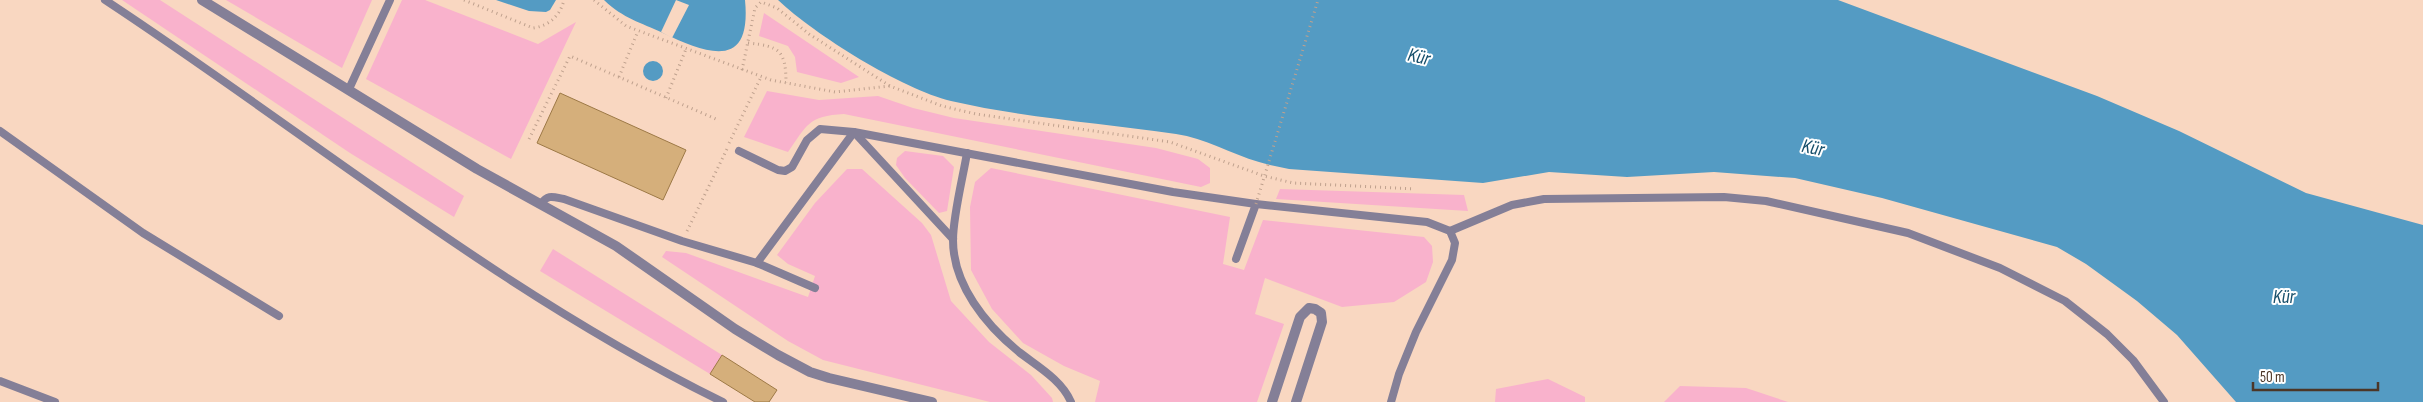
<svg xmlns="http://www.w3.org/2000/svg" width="2423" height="402" font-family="'Sofia Sans Condensed',sans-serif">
	<rect width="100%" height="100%" fill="#f9d7c1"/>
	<!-- green -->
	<g fill="#f9b2cc">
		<polygon points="122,0 160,0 464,196 454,217 350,153"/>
		<polygon points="226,0 372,0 342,68"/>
		<polygon points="402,0 425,0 538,44 576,22 511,159 366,79"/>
		<polygon points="764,13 859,77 841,83 797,72 795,57 788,46 759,36"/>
		<path d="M767 91 819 100 878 96 913 108 954 118 1156 148 1198 159 1210 168V183L1201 187 844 114C808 116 807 125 788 152L744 137Z"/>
		<polygon points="905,151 943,156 954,167 947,211 939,213 905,178 896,165 897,158"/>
		<polygon points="991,168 1230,217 1223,264 1244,270 1263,220 1424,237 1432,246 1433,262 1426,282 1394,302 1342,307 1265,278 1255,314 1284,324 1257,402 1095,402 1100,381 1064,366 1023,343 992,309 971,270 970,207 975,182"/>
		<polygon points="847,169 862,169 922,223 931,235 951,301 989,342 1031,375 1052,398 1053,402 990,402 823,360 788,341 662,257 666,251 686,253 808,297 815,276 788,264 777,255 815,203"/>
		<polygon points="1280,189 1464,195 1468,211 1276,199"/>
		<polygon points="553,249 722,355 710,374 540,271"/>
		<polygon points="1548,379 1585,397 1585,402 1495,402 1496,389"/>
		<polygon points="1680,386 1746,388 1788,402 1664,402"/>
	</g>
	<!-- water -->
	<g fill="#549bc3">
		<polygon points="496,0 556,0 550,10 546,12 529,11"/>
		<path d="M604 0H745C752 71 707 54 663 33 640 22 624 19 604 0Z"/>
		<path d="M778 0H1838L2097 96 2179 131 2306 193 2423 225V402H2236L2177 335 2137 301 2086 264 2057 247 1882 198 1795 178 1714 172 1627 177 1549 172 1483 183 1289 169C1279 167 1268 165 1259 162 1231 154 1205 138 1176 134 1102 123 1025 118 951 101 902 89 815 35 778 0Z"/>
		<circle cx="653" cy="71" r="10"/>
	</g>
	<!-- pier -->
	<polygon fill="#f9d7c1" points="676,0 689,5 672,38 661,32"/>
	<!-- building -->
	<g fill="#d5af7b" stroke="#9d7946">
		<polygon points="560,93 686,150 663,200 537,143"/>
		<polygon points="722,355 777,390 769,402 755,402 710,374"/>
	</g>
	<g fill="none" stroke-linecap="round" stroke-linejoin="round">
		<!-- path -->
		<g stroke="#bfa18e" stroke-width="3" stroke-dasharray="1 4" stroke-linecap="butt">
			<path d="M464 0 533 28C549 26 560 16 564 0"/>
			<polyline points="594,0 626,26 771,80 835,92 890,86 942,106 976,114 1170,142 1264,176 1293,183 1415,189"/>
			<path d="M748 43C779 46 786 50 786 83"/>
			<polyline points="742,70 755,8 761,2 777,8 809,34 890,86"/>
			<polyline points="619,77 638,31"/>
			<polyline points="666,98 686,49"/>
			<polyline points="529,139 570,56 716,119"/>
			<polyline points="729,143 761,77"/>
			<polyline points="687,231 727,149"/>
		</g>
		<!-- lane -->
		<g stroke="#847f97" stroke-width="8">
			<path d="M105 0C310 135 502 294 723 402"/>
			<polyline points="349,89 390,0"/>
			<polyline points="0,131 143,233 279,316"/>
			<polyline points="739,151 778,170 785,171 792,167 807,140 820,129 854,132 953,239"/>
			<path d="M967 153C963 177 953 216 953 240 953 285 986 325 1019 352 1037 366 1062 380 1071 402"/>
			<path d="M541 204C548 194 553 197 564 199L682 241 757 263 815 288"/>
			<polyline points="1450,231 1512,205 1544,199 1724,197 1766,201 1908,233 2000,268 2065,301 2107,334 2133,360 2164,402"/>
			<polyline points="1236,259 1256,204"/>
			<polyline points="757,263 854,132 1173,192 1256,204 1427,222 1450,231 1455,243 1452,260 1416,332 1399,374 1391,402"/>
			<polyline points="0,381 55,402"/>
		</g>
		<!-- street -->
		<g stroke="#847f97" stroke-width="10">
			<polyline points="202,0 477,169 616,246 735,329 778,355 810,372 829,378 932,402"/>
			<polyline points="1272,402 1300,317 1309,308 1315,309 1321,313 1322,322 1296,402"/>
		</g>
		<!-- path-bridge -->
		<polyline stroke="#bfa18e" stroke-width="3" stroke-dasharray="1 4" stroke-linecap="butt" points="1256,204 1318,0"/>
	</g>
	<g text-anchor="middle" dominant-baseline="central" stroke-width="4" stroke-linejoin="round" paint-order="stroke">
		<!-- water labels -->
		<g font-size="20" font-style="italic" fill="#18506c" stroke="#fff">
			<text transform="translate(1419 57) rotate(13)">Kür</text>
			<text transform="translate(1813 148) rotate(12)">Kür</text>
			<text x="2284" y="297">Kür</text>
		</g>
	</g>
	<!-- scale -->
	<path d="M2253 382v8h125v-8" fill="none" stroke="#4c3627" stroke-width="2.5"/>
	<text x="2260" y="382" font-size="15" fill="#4c3627" stroke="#ffffff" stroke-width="4" paint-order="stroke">50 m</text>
</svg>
